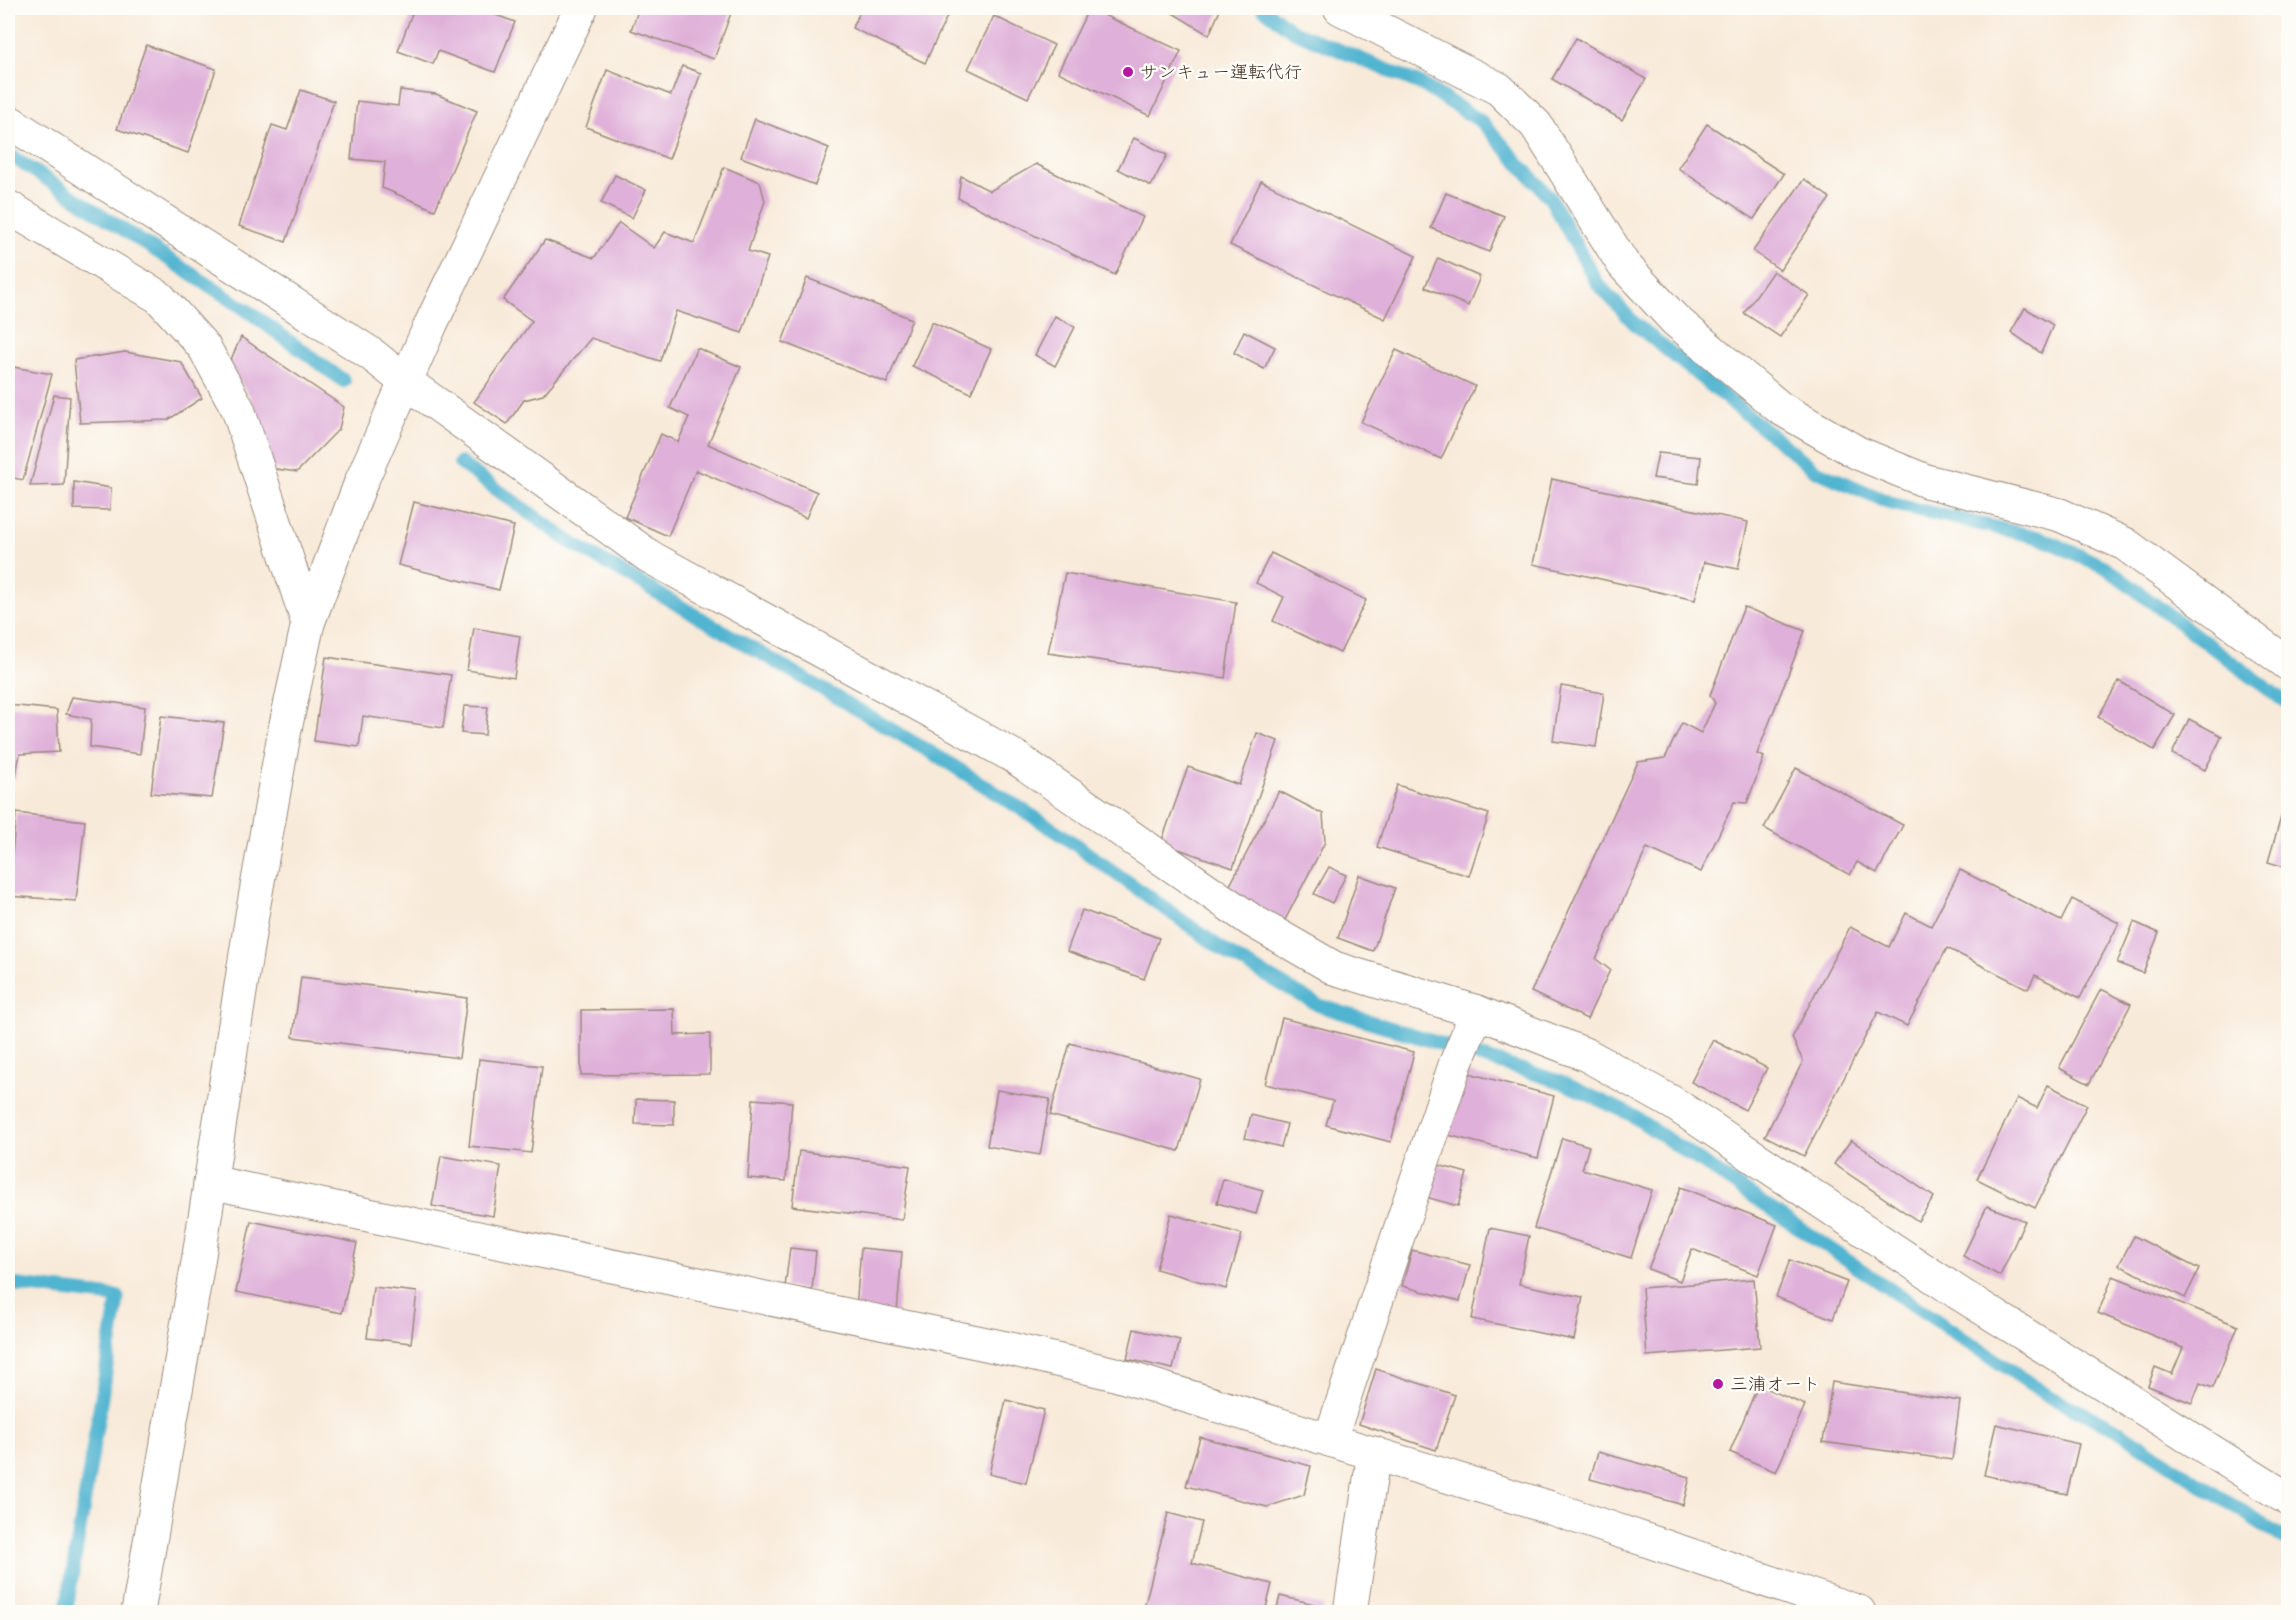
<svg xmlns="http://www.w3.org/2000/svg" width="2296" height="1620" font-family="Pangolin,'Klee One',sans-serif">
	<rect width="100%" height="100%" fill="#fdfcf7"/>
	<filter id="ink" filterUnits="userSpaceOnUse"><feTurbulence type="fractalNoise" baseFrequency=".0167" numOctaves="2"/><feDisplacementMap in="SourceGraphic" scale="12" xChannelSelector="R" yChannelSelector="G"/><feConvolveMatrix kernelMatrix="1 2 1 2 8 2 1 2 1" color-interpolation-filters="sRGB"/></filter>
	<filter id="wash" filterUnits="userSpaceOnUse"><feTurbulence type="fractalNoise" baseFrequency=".008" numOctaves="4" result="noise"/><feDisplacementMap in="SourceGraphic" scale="24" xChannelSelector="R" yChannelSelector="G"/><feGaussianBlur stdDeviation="1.35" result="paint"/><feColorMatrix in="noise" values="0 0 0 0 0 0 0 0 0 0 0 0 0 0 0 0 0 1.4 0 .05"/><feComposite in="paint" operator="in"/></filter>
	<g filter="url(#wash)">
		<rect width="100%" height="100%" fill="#f8ead9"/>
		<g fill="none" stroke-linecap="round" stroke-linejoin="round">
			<!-- stream -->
			<g stroke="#51b4d0" stroke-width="14">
				<polyline points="1263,8 1293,31 1421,84 1482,122 1550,198 1597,283 1635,324 1815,470 1893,504 2041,538 2105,567 2288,704"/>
				<polyline points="8,154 245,309 344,381"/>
				<polyline points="460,463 570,542 944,760 1059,833 1232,956 1318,1005 1561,1082 1630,1114 2050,1397 2111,1426 2288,1541"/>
				<polyline points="8,1284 118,1297 66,1612"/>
			</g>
		</g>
		<g id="blocks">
			<!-- building -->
			<g fill="#dfb0d9">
				<polygon points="414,8 477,8 515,22 495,72 438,51 433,64 398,51"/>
				<polygon points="639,8 716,8 731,13 714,59 631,30"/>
				<polygon points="862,8 951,8 925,63 852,28"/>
				<polygon points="1089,8 1181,51 1150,116 1058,72"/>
				<polygon points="1174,8 1221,8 1209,35 1171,12"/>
				<polygon points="994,16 1054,45 1028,98 968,69"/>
				<polygon points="1576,38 1646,79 1622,120 1552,79"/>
				<polygon points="146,45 216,69 188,153 117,129"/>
				<polygon points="682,66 701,73 669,159 586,127 607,70 671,95"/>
				<polygon points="301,90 334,101 286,242 239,226 272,125 287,130"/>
				<polygon points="400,90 436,94 477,111 435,210 382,188 385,162 351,159 357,101 398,106"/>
				<polygon points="755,119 829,148 815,185 741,157"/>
				<polygon points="1707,124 1784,174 1754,219 1678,168"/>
				<polygon points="1134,138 1167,155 1151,186 1118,169"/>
				<polygon points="1036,164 1143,217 1115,275 958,198 961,176 990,191"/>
				<polygon points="724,167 760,182 765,201 748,251 768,257 742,333 676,311 660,361 591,338 543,395 524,400 507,424 474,402 532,321 503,300 545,240 594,258 619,223 654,248 665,232 694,243"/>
				<polygon points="615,175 646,190 632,218 601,203"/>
				<polygon points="1804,179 1830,198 1780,270 1753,251"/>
				<polygon points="1261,181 1416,256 1385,319 1230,245"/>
				<polygon points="1446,193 1504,216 1489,252 1431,228"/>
				<polygon points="8,250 14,251 9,307 8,307"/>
				<polygon points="1438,258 1480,277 1468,306 1425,287"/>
				<polygon points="1773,271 1809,295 1780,337 1744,313"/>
				<polygon points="807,278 912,319 887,383 782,342"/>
				<polygon points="2025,308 2053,325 2041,353 2011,332"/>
				<polygon points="1055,316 1075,327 1055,366 1035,355"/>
				<polygon points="932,322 991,349 971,393 912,366"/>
				<polygon points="1244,331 1275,347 1264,369 1234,353"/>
				<polygon points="241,337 344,407 339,429 297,472 269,468 250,396 228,366"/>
				<polygon points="697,348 741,367 708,444 817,492 806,518 696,470 668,536 625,517 661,434 678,442 689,417 670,408"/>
				<polygon points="1396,350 1475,386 1441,459 1361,422"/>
				<polygon points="125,352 181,362 202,398 168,420 80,423 74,360"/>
				<polygon points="8,366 52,374 23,480 8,477"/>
				<polygon points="54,395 70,397 64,485 30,486"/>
				<polygon points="1658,453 1701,457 1698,484 1653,478"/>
				<polygon points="1552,479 1748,522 1738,569 1704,562 1695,600 1533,564"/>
				<polygon points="74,482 111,488 110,510 74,509"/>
				<polygon points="414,502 514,526 499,590 398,565"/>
				<polygon points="1271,553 1366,600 1340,653 1273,621 1284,597 1256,583"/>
				<polygon points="1065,573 1236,602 1225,678 1048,653"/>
				<polygon points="1744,607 1805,631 1757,754 1764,757 1747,803 1734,802 1701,872 1647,848 1596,959 1610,970 1587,1019 1531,992 1638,762 1665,758 1682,723 1701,733 1715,703 1710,695"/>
				<polygon points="474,628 520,636 514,678 467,670"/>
				<polygon points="326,657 451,675 443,728 363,716 359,747 314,741"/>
				<polygon points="2119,681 2175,715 2154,750 2098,717"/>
				<polygon points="1561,686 1604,693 1596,747 1553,741"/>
				<polygon points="72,697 145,707 140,754 90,747 91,719 66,714"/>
				<polygon points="8,705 57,710 59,752 20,754 15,779 8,778"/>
				<polygon points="464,706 488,707 485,735 461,733"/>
				<polygon points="161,716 224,723 212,798 151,793"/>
				<polygon points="2189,719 2222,736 2205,770 2172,754"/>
				<polygon points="1257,733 1278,741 1233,868 1161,843 1188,767 1239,785"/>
				<polygon points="1796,768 1903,825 1877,873 1857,862 1850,875 1764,828"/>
				<polygon points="1397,785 1489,814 1469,876 1377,847"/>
				<polygon points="1279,791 1323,814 1325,842 1285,920 1227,891"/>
				<polygon points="2283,810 2288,812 2288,868 2268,862"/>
				<polygon points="16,813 85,821 76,901 8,896"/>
				<polygon points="1329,867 1346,875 1332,903 1314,894"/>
				<polygon points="1960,870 2061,921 2072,899 2119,923 2080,998 2035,975 2028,989 1947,948 1907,1026 1878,1012 1804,1156 1765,1136 1803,1061 1792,1038 1850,927 1889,947 1906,913 1931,926"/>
				<polygon points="1359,875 1395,888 1373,951 1338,938"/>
				<polygon points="1082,910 1159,938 1144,979 1067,951"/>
				<polygon points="2134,922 2159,933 2143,973 2117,963"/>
				<polygon points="301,977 467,998 459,1058 293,1037"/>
				<polygon points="2101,989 2131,1004 2089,1084 2059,1068"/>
				<polygon points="674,1009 675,1035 710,1034 710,1074 581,1075 581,1010"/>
				<polygon points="1282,1018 1414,1052 1391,1142 1326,1125 1333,1101 1265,1084"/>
				<polygon points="1713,1040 1767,1068 1745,1110 1691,1082"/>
				<polygon points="1070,1043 1200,1079 1179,1151 1050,1115"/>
				<polygon points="479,1059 542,1066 531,1153 469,1146"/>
				<polygon points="1465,1072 1554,1096 1538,1158 1448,1135"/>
				<polygon points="2048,1085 2087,1105 2035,1208 1977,1179 2017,1098 2037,1108"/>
				<polygon points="997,1090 1050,1099 1040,1155 987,1146"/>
				<polygon points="636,1099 674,1100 674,1125 635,1124"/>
				<polygon points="753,1099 792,1102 786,1181 748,1178"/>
				<polygon points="1251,1115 1287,1124 1281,1147 1245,1138"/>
				<polygon points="1562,1138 1589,1146 1582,1169 1652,1190 1631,1258 1534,1228"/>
				<polygon points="1851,1140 1934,1197 1918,1221 1834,1164"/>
				<polygon points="799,1151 910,1166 902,1220 792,1206"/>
				<polygon points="441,1156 501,1166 493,1216 432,1206"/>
				<polygon points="1431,1163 1467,1173 1458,1206 1422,1196"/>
				<polygon points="1223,1179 1263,1190 1256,1214 1217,1203"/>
				<polygon points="1681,1187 1777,1225 1758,1275 1692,1249 1680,1281 1648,1269"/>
				<polygon points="1987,1206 2025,1221 2000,1276 1963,1256"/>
				<polygon points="1171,1214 1242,1234 1226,1289 1156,1269"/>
				<polygon points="251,1221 357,1243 342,1313 236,1292"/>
				<polygon points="1490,1228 1529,1236 1519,1284 1583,1297 1574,1340 1472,1319"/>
				<polygon points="2134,1236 2199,1269 2185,1298 2119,1265"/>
				<polygon points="790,1248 816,1251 812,1290 785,1287"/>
				<polygon points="861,1248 902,1252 897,1312 856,1308"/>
				<polygon points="1412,1250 1470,1265 1460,1301 1402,1286"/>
				<polygon points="1790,1260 1847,1282 1833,1319 1776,1297"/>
				<polygon points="2113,1276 2238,1326 2213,1388 2200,1383 2192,1403 2148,1386 2155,1367 2172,1374 2183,1348 2098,1313"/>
				<polygon points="1754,1279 1760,1347 1647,1356 1642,1288"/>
				<polygon points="373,1287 417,1292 411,1343 367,1338"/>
				<polygon points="1134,1329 1180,1340 1173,1369 1127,1359"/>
				<polygon points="1376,1369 1455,1395 1436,1450 1359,1424"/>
				<polygon points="1832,1382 1960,1401 1952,1460 1823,1442"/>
				<polygon points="1758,1385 1805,1405 1776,1472 1730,1452"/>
				<polygon points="1006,1400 1044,1410 1026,1483 989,1474"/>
				<polygon points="1996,1424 2079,1444 2067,1494 1984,1475"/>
				<polygon points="1200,1437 1311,1466 1304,1495 1267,1507 1186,1486"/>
				<polygon points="1598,1452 1690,1477 1683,1505 1590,1479"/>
				<polygon points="1168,1513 1202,1522 1192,1563 1272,1584 1265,1612 1143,1612"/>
				<polygon points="1280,1596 1323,1606 1322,1612 1276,1612"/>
			</g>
		</g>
	</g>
	<g filter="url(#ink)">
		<use href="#blocks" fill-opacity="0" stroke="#9a8a7c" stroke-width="1.5"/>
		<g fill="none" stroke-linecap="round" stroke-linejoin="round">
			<defs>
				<g id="minor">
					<polyline points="1340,8 1499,89 1536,125 1623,264 1675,320 1780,408 1858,453 1926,481 2060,515 2125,544 2288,664"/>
					<polyline points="8,121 371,354 406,382"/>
					<polyline points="8,207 159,297 204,347 238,409 308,623"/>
					<polyline points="210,1182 1010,1349 1115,1374 1551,1508 1859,1612"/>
					<polyline points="1330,1440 1455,1065 1477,1012"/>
					<polyline points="1350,1612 1374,1453"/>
				</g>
				<g id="tertiary">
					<polyline points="406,382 650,557 1015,757 1251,920 1334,968 1477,1012 1587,1055 1673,1103 1960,1294 2288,1499"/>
					<polyline points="138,1612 198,1262 252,915 285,729 308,623 361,482 431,324 581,8"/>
				</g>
			</defs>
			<!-- minor casing -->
			<use href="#minor" stroke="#9a8a7c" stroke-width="35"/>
			<!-- tertiary casing -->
			<use href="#tertiary" stroke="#9a8a7c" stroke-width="35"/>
			<!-- minor -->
			<use href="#minor" stroke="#fff" stroke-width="33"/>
			<!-- tertiary -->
			<use href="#tertiary" stroke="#fff" stroke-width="33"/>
		</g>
	</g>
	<!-- markers -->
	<g fill="#b5179e" stroke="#fdfcf7" stroke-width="2">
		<circle cx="1128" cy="72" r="6"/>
		<circle cx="1718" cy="1384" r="6"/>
	</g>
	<g text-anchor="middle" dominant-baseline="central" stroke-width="5" stroke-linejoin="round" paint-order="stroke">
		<!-- poi labels -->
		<g font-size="18" fill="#3b2a1e" stroke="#fdfcf7" text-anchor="start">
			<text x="1140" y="72">サンキュー運転代行</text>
			<text x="1730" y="1384">三浦オート</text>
		</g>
	</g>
	<!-- margin -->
	<rect width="2296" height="1620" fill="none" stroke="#fdfcf7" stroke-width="30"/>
</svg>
